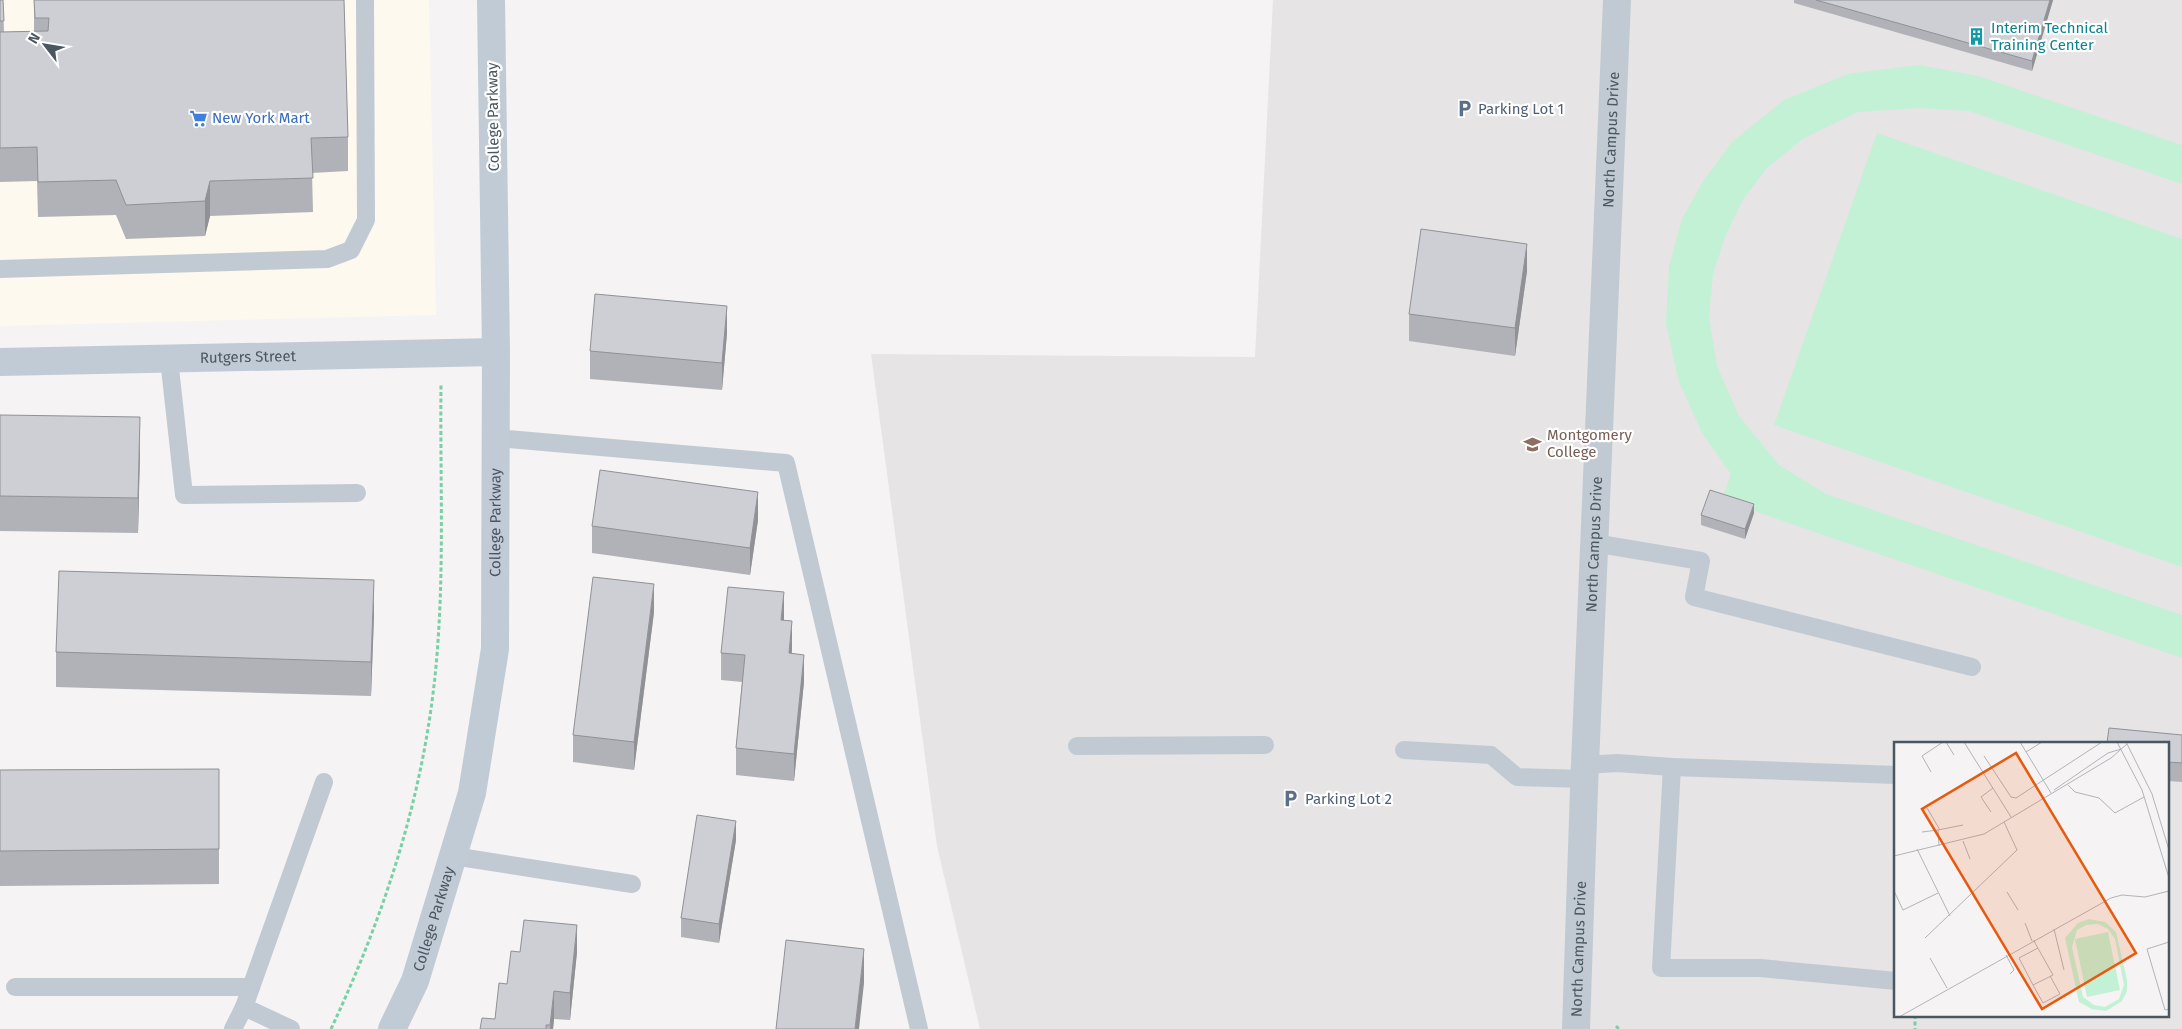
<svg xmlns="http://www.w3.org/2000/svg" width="2182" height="1029" font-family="'Fira Sans',sans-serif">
	<rect width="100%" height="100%" fill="#f5f3f3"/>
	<!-- commercial -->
	<polygon fill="#fdf9ef" points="0,0 429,0 436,315 0,326"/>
	<!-- education -->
	<path fill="#e6e4e5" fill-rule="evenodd" d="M1273 0H2182V1029H980L937 846 871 354 1255 357ZM1896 743H2168V1015H1896Z"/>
	<!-- green -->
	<g fill="#c3f1d5">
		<polygon points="1919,65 1978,76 2182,145 2182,184 1969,111 1919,108 1858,112 1804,138 1766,169 1742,201 1725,237 1713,274 1709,318 1717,366 1739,416 1779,465 1826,494 2182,615 2182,658 1722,500 1731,474 1702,433 1679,382 1666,324 1669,266 1682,219 1704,180 1732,142 1784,100 1848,74"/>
		<polygon points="1877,133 2182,239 2182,567 1774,425"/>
	</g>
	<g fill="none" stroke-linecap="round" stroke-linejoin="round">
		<!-- path -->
		<g stroke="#7ad0a6" stroke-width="3" stroke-dasharray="4 2.5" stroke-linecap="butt">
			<polyline points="1915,1015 1915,1029"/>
			<polyline points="1616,1026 1619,1029"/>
			<path d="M331 1029C389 905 429 779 438 641 444 555 440 469 441 383"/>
		</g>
		<!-- lane -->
		<g stroke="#c1cad2" stroke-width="18">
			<polyline points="0,269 327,259 351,250 366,220 365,0"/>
			<polyline points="169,359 184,495 357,493"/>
			<polyline points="496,438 786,463 919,1029"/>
			<polyline points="1594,543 1701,561 1694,597 1972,667"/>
			<polyline points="1077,746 1265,745"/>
			<polyline points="1404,750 1491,755 1517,777 1585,779"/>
			<polyline points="1585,765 1617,763 1672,767 1896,775"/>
			<polyline points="1672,767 1661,968 1760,968 1896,981"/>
			<polyline points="453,856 632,884"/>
			<polyline points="15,987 251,987"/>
			<polyline points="233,1029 244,1007"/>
			<polyline points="291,1029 244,1007 324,782"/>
		</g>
		<!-- street -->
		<path stroke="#c1cad2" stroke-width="28" id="s1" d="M1576 1029 1584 788 1617 0"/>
		<!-- secondary -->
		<g stroke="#c1cbd6" stroke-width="28">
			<path id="s2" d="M0 362 496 352"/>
			<path id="s3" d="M392 1029 415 981 472 793 495 649 496 352 491 0"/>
		</g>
	</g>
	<!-- wall -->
	<g fill="#b0b2b7">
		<polygon points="0,0 3,0 4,32 34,31 34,0 344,0 348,137 348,171 312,173 313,212 210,216 205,236 126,239 116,215 38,217 37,181 0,182"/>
		<polygon points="1794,0 2053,0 2032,71 1794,3"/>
		<polygon points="1527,271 1515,356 1409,341 1409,314"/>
		<polygon points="727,333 722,390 590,379 590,351"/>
		<polygon points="0,415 140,451 138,533 0,531"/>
		<polygon points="1754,513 1745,539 1701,525 1701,515"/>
		<polygon points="758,520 750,575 592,553 592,526"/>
		<polygon points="654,612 634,770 573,762 573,735"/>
		<polygon points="374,615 371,696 56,687 56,652"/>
		<polygon points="784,621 792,648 792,654 804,682 794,781 736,775 736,748 742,682 721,680 721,653"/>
		<polygon points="2182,735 2182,782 2168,781 2168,743"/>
		<polygon points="219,769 219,884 0,886 0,770"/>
		<polygon points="736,840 719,943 681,937 681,918"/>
		<polygon points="520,952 577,952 570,1020 554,1019 553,1029 480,1029 495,1019 507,984"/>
	</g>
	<!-- shaded-wall -->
	<g fill="#909195">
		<polygon points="2050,0 2053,0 2032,71 2032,61"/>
		<polygon points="210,181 210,216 205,236 205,201"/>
		<polygon points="1527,244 1527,271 1515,356 1515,328"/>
		<polygon points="727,306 727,333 722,390 722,363"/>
		<polygon points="140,417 140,451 138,533 138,498"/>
		<polygon points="758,492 758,520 750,575 750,548"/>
		<polygon points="1754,504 1754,513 1745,539 1745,529"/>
		<polygon points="374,580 374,615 371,696 371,662"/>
		<polygon points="654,584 654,612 634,770 634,742"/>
		<polygon points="784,592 784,619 781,648 781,620"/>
		<polygon points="792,621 792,648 789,681 789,653"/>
		<polygon points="804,655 804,682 794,781 794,754"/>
		<polygon points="736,821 736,840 719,943 719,924"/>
		<polygon points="577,925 577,952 570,1020 570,993"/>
		<polygon points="864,949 864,983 859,1029 855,1029"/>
		<polygon points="554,991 554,1019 553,1029 550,1029"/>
	</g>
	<!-- building -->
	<g fill="#cdcfd5" stroke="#909195">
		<polygon points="0,0 3,0 4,21 0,21"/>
		<polygon points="34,0 344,0 348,137 311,138 313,178 210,181 205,201 126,205 116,180 38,182 37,147 0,148 0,32 48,31 49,18 35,18"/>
		<polygon points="1816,0 2050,0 2032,61"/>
		<polygon points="1421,229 1527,244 1515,328 1409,314"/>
		<polygon points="595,294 727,306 722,363 590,351"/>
		<polygon points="0,415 140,417 138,498 0,496"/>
		<polygon points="600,470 758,492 750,548 592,526"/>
		<polygon points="1710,490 1754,504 1745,529 1701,515"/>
		<polygon points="59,571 374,580 371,662 56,652"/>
		<polygon points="593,577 654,584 634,742 573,735"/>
		<polygon points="728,587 784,592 781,620 792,621 789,653 804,655 794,754 736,748 745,655 721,653"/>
		<polygon points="2109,728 2182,735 2182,763 2168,762 2168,743 2107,743"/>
		<polygon points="219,769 219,849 0,851 0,770"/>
		<polygon points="697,815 736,821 719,924 681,918"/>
		<polygon points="524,920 577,925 570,993 554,991 550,1025 546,1025 546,1029 480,1029 482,1018 495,1019 499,983 507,984 511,951 520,952"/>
		<polygon points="786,940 864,949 855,1029 776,1029"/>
	</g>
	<!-- icons -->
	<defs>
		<symbol id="building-bare" viewBox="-9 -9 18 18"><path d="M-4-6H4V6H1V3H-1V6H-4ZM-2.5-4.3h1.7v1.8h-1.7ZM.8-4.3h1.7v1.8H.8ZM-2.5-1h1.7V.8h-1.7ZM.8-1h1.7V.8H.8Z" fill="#0f9aa8" stroke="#fff" stroke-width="2.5" paint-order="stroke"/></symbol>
		<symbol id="parking-bare" viewBox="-9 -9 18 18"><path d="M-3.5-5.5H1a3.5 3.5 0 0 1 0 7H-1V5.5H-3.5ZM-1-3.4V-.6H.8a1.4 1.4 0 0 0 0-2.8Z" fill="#5c6f8a" stroke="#fff" stroke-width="2.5" paint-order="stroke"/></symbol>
		<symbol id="supermarket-bare" viewBox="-9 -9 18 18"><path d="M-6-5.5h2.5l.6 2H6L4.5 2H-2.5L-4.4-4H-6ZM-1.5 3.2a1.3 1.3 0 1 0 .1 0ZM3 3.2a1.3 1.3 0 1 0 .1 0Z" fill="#3f7fe0" stroke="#fff" stroke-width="2.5" paint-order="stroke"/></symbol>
		<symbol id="university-bare" viewBox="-9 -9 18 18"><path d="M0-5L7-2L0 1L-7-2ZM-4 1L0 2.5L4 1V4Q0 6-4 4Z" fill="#8d6e63" stroke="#fff" stroke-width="2.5" paint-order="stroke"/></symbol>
	</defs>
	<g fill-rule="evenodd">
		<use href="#building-bare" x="1964" y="24" width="25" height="25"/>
		<use href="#parking-bare" x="1452" y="96" width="25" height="25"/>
		<use href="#supermarket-bare" x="186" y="106" width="25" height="25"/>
		<use href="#university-bare" x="1520" y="432" width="25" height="25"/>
		<use href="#parking-bare" x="1278" y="786" width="25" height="25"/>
	</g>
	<g text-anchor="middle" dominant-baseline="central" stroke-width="4.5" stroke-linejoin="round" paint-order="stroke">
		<!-- culture labels -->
		<g font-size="15" fill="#0d838f" stroke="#fff" text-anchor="start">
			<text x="1991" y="28">Interim Technical<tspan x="1991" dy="17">Training Center</tspan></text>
		</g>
		<!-- service labels -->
		<g font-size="15" fill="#4e5e75" stroke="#fff" text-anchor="start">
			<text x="1478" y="109">Parking Lot 1</text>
			<text x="1305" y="799">Parking Lot 2</text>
		</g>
		<!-- street labels -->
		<g font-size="15" fill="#4a5661" stroke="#fff">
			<text transform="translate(493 117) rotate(-91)">College Parkway</text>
			<text stroke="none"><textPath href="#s1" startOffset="890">North Campus Drive</textPath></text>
			<text stroke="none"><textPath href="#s2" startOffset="248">Rutgers Street</textPath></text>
			<text stroke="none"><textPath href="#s3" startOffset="522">College Parkway</textPath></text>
			<text stroke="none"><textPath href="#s1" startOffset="485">North Campus Drive</textPath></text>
			<text stroke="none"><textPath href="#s3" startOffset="118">College Parkway</textPath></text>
			<text stroke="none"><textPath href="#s1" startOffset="80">North Campus Drive</textPath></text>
		</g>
		<!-- shop labels -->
		<g font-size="15" fill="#366cbe" stroke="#fff" text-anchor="start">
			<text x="212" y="118">New York Mart</text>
		</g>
		<!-- education labels -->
		<g font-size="15" fill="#785e54" stroke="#fff" text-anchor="start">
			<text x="1547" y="435">Montgomery<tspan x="1547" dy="17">College</tspan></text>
		</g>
	</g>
	<!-- overview -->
	<g transform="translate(1894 742)">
		<rect width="275" height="275" fill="#f5f3f3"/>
		<path d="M195 177 211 180 222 190 233 238V249L228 259 212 269 198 267 185 260 171 196 184 181ZM204 182 214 187 221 197 230 243 225 257 211 265 200 263 189 255 178 205 183 188 192 183ZM214 190 226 248 193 255 181 197Z" fill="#c3f1d5" fill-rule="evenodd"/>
		<path fill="none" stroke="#b1b4b9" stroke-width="1" d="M52 0 60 13M70 0 117 75M126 0 157 51M223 0 248 48 275 136M232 0 258 52 275 108M132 10 148 0M90 14 117 55 122 56 208 0M37 30 28 14 49 0M174 43 181 50 205 56 221 71 250 55M160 48 214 11 227 7M33 66 46 88M97 70 87 55 99 46M28 90 44 88M69 99 76 117M45 104 44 88 69 83M23 107 56 174M0 114 90 92 217 16 233 2M0 149 9 168 44 151M113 150 124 168M131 181 138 199M160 187 170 228M31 196 123 108 110 80M140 198 141 201 159 233 139 243 125 216 144 206M275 200 253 207 271 268 275 267M112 213 120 228 116 232M36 216 53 246M139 243 149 261 166 252 156 234M5 275 217 156 228 153 251 155 275 149"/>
		<path fill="#e8590c" fill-opacity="0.15" stroke="#e8590c" stroke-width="2.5" d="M122 11 242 211 148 267 28 67Z"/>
		<rect width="275" height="275" fill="none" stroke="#4a5661" stroke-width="2.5"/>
	</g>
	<!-- north arrow -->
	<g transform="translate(45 45) rotate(301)" stroke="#ffffff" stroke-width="4" paint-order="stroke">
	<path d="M0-4L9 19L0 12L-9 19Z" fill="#4a5661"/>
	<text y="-8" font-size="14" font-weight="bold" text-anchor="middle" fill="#4a5661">N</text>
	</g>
</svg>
